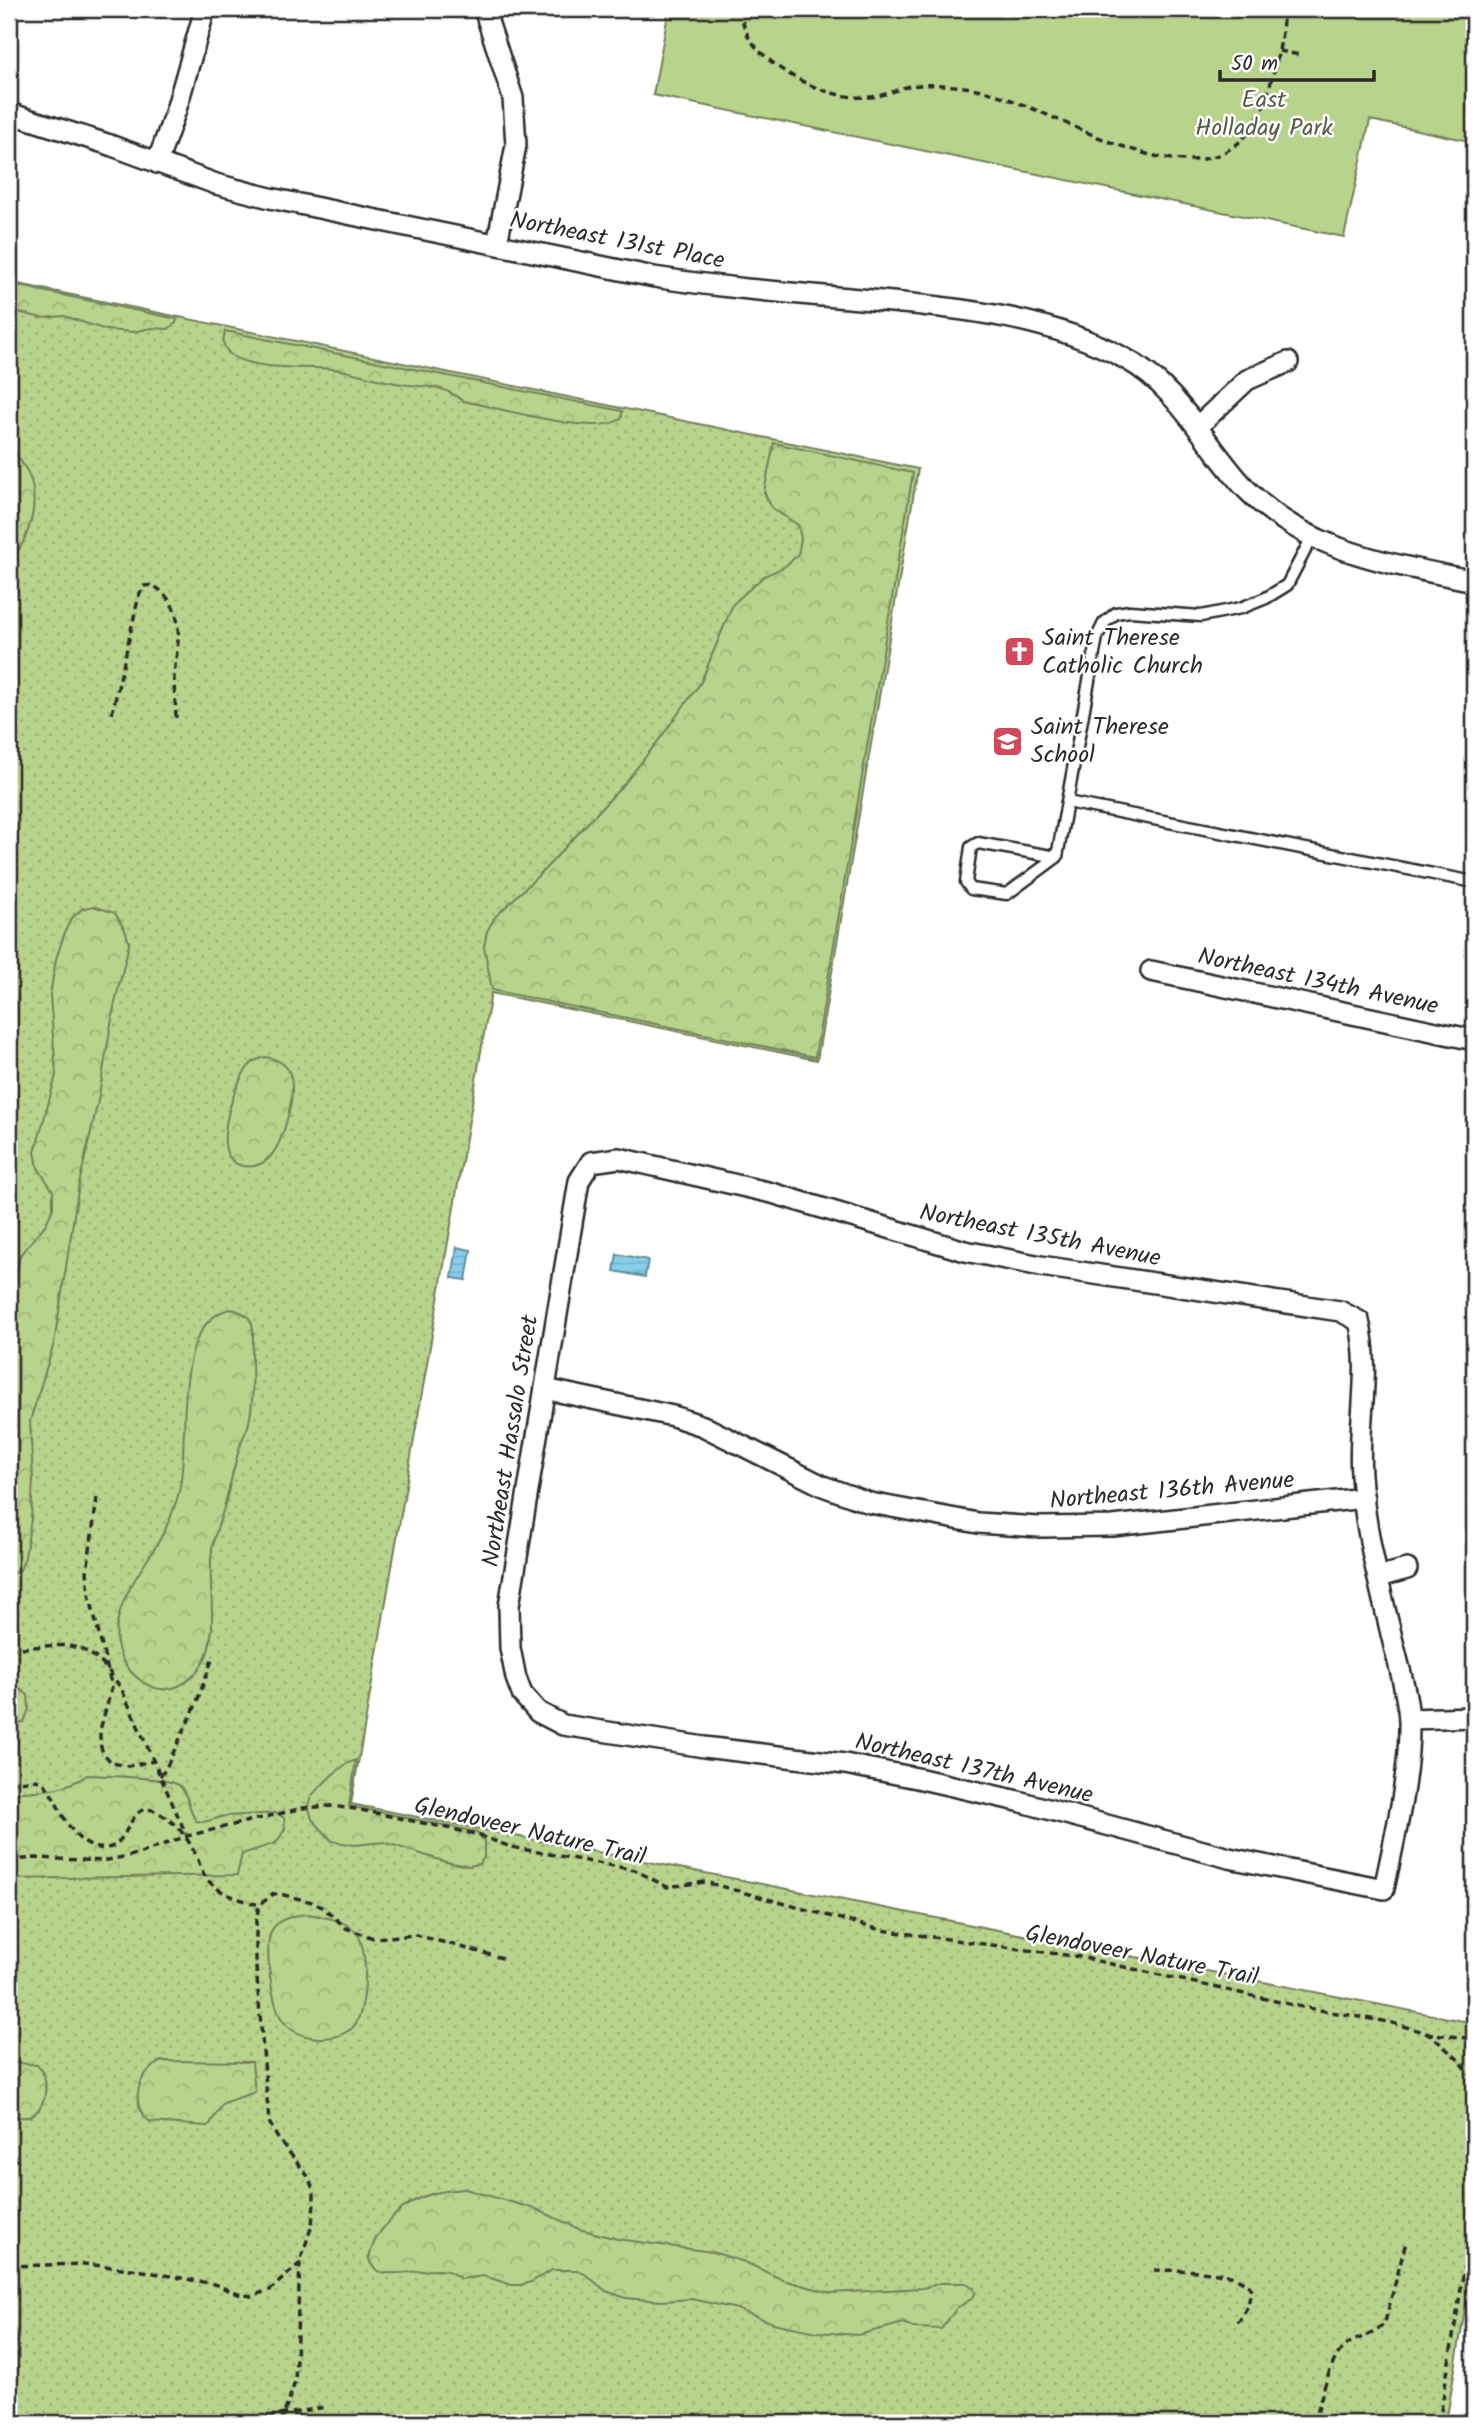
<svg xmlns="http://www.w3.org/2000/svg" width="1483" height="2432" font-family="Kalam,sans-serif">
	<defs>
		<pattern id="grass-dots" width="8" height="8" patternUnits="userSpaceOnUse" patternTransform="scale(1.75)"><rect width="8" height="8" fill="#b8d38b"/><path d="M2 2h.1M6 6h.1" fill="none" stroke="#9eb578" stroke-width="1.8" stroke-linecap="round"/></pattern>
		<pattern id="forest-crowns" width="20" height="18" patternUnits="userSpaceOnUse" patternTransform="scale(1.75)"><rect width="20" height="18" fill="#b8d38b"/><path d="M2 6a3 3 0 1 1 6 0M12 15a3 3 0 1 1 6 0" fill="none" stroke="#9eb578"/></pattern>
		<pattern id="water-rules" width="6" height="5" patternUnits="userSpaceOnUse" patternTransform="scale(1.75)"><rect width="6" height="5" fill="#87cee8"/><path d="M0 2.5h6" fill="none" stroke="#75b1c7"/></pattern>
	</defs>
	<rect width="100%" height="100%" fill="#fff"/>
	<filter id="ink" filterUnits="userSpaceOnUse"><feTurbulence type="fractalNoise" baseFrequency=".0143" numOctaves="2"/><feDisplacementMap in="SourceGraphic" scale="14" xChannelSelector="R" yChannelSelector="G"/><feConvolveMatrix kernelMatrix="1 2 1 2 8 2 1 2 1" color-interpolation-filters="sRGB"/></filter>
	<g filter="url(#ink)">
		<!-- grass -->
		<polygon fill="url(#grass-dots)" stroke="#727f5b" stroke-width="2" points="9,282 918,469 817,1060 491,993 351,1804 1474,2023 1474,2255 1446,2423 9,2423"/>
		<!-- forest -->
		<g fill="url(#forest-crowns)" stroke="#727f5b" stroke-width="2">
			<polygon points="9,284 177,319 176,323 168,329 151,328 133,332 106,330 64,316 42,318 9,310"/>
			<path d="M225 331 622 411V417C604 440 493 406 463 401 438 382 429 389 402 384 378 381 357 372 333 369 302 366 265 371 236 358 229 355 225 349 223 342Z"/>
			<polygon points="774,443 913,473 815,1057 492,990 484,946 487,931 495,917 544,870 624,784 662,736 701,682 733,604 764,576 784,567 798,555 801,538 798,525 772,508 764,492"/>
			<path d="M9 445C17 455 26 466 30 478 40 505 28 543 9 562Z"/>
			<polygon points="93,906 115,913 126,932 129,944 114,1007 98,1101 79,1184 54,1343 30,1421 33,1479 31,1519 25,1557 20,1570 11,1574 9,1574 9,1336 16,1278 20,1255 46,1224 53,1208 53,1191 38,1168 35,1152 56,1075 50,995 56,959 66,929 72,918 82,909"/>
			<path d="M265 1057C274 1059 283 1061 288 1070 299 1088 284 1142 270 1157 259 1169 237 1171 228 1155 218 1135 235 1079 251 1064 255 1060 259 1059 265 1057Z"/>
			<path d="M230 1309C261 1314 252 1335 252 1358 252 1379 254 1401 249 1422 248 1430 242 1438 240 1446 234 1467 229 1488 224 1508 220 1521 214 1535 212 1549 207 1581 218 1625 207 1654 195 1683 167 1701 140 1680 122 1666 114 1649 117 1625 121 1594 144 1567 159 1541 166 1529 172 1515 176 1502 194 1454 166 1324 230 1309Z"/>
			<polygon points="9,1687 18,1688 28,1695 29,1709 24,1722 9,1725"/>
			<polygon points="356,1760 349,1806 476,1832 484,1841 484,1858 479,1864 469,1866 446,1862 384,1842 354,1845 332,1841 312,1819 308,1805 312,1795 331,1776 346,1764"/>
			<path d="M87 1775C104 1776 171 1777 180 1786 189 1795 189 1811 196 1821L204 1822 225 1816 277 1813 284 1818 285 1829 276 1843 242 1854 237 1875 9 1879V1793C34 1791 67 1791 87 1775Z"/>
			<path d="M308 1914C323 1917 341 1919 353 1929 371 1942 368 2017 351 2029 332 2043 298 2041 283 2021 272 2006 264 1949 271 1932 277 1918 294 1915 308 1914Z"/>
			<path d="M162 2061 252 2062 255 2092 223 2103 210 2124 207 2126 150 2122C128 2104 138 2071 162 2061Z"/>
			<path d="M9 2062 37 2065C50 2077 48 2106 31 2116 25 2119 15 2116 9 2116Z"/>
			<path d="M465 2189 536 2209 579 2229 617 2239 712 2252 745 2262 783 2280 831 2293 923 2288 941 2283H966L974 2288 975 2294 971 2299 957 2308 941 2329 914 2328 904 2323 858 2335 817 2332 773 2323 737 2309 692 2299 662 2301 626 2298 606 2291 585 2274 577 2270H552L531 2282 520 2285H512L484 2276 461 2279C456 2276 452 2272 447 2271 427 2266 388 2280 375 2269 372 2267 371 2263 369 2260 373 2231 403 2201 432 2194 442 2191 454 2190 465 2189Z"/>
		</g>
		<!-- park -->
		<polygon fill="#b8d38b" stroke="#727f5b" stroke-width="2" points="669,9 1474,9 1474,142 1370,120 1344,237 653,95"/>
		<!-- water -->
		<g fill="url(#water-rules)" stroke="#628d9c" stroke-width="2">
			<polygon points="457,1247 471,1250 466,1280 452,1278"/>
			<polygon points="617,1254 648,1260 645,1277 614,1271"/>
		</g>
		<g fill="none" stroke-linecap="round" stroke-linejoin="round">
			<defs>
				<g id="lane">
					<polyline points="1067,802 1474,882"/>
					<polyline points="1057,857 978,843 971,847 966,882 971,889 1007,894 1057,857 1097,637 1104,623 1116,613 1130,611 1201,616 1241,608 1266,598 1287,585 1312,537"/>
				</g>
				<g id="street">
					<polyline points="484,9 513,98 516,145 497,244"/>
					<path d="M9 113 107 144 216 184 270 198 654 277C729 289 805 294 881 301 965 309 1050 317 1126 359 1179 388 1207 448 1247 490 1308 553 1394 564 1474 581"/>
					<polyline points="157,163 176,110 205,9"/>
					<polyline points="1197,427 1247,380 1288,362"/>
					<polyline points="1151,971 1474,1040"/>
					<path d="M619 1158 772 1193 965 1251 1041 1266 1340 1311 1359 1321C1372 1371 1357 1423 1361 1475 1365 1532 1380 1587 1393 1642 1399 1667 1408 1695 1409 1721 1410 1774 1395 1837 1384 1889L1229 1858 1018 1801 917 1778 845 1764 704 1747 563 1725 538 1712 522 1694 516 1678 510 1648 509 1606 579 1181 591 1162Z"/>
					<polyline points="545,1389 673,1416 703,1426 823,1486 870,1503 978,1523 1039,1527 1113,1526 1364,1498"/>
					<polyline points="1378,1577 1407,1569"/>
					<polyline points="1409,1719 1474,1717"/>
				</g>
			</defs>
			<!-- lane casing -->
			<use href="#lane" stroke="#2b2b2b" stroke-width="15"/>
			<!-- street casing -->
			<use href="#street" stroke="#2b2b2b" stroke-width="24"/>
			<!-- path -->
			<g stroke="#2b2b2b" stroke-width="3.5" stroke-dasharray="7 5" stroke-linecap="butt">
				<path d="M740 9C742 19 744 30 750 39 772 72 830 101 870 97 883 96 894 91 906 87 924 83 946 85 964 87 1054 97 1223 243 1268 92 1276 64 1284 38 1283 9"/>
				<polyline points="1279,51 1300,55"/>
				<path d="M112 714 139 595 144 586C152 584 157 587 163 593 187 617 176 648 174 677 174 691 176 706 176 721"/>
				<polyline points="97,1498 87,1572 89,1594 112,1687 100,1730 100,1744 103,1753 112,1763 128,1766 154,1761"/>
				<path d="M9 1649C66 1645 87 1634 122 1690L186 1834"/>
				<polyline points="160,1776 165,1770 195,1707 213,1657"/>
				<path d="M9 1783 36 1780 44 1783C61 1804 71 1852 107 1848 132 1845 128 1792 162 1815 181 1827 189 1840 198 1860 200 1866 203 1874 207 1879 220 1895 240 1899 259 1905"/>
				<polyline points="9,1860 37,1858 103,1861 138,1854 187,1836 303,1808 330,1806 356,1809 475,1834 511,1847 635,1870 667,1887 705,1882 881,1930 1080,1957 1302,2007 1389,2022 1424,2032 1434,2038 1461,2062 1474,2080"/>
				<polyline points="1426,2033 1474,2039"/>
				<polyline points="9,2266 83,2264 132,2269 214,2284 238,2294 251,2296 270,2290 299,2264"/>
				<path d="M1154 2270C1179 2271 1236 2267 1251 2289L1248 2306 1238 2322"/>
				<polyline points="258,2423 268,2417 326,2407"/>
				<polyline points="281,2423 295,2382 300,2262 312,2225 314,2204 314,2191 307,2175 277,2137 269,2122 256,1967 256,1922 259,1905 274,1894 284,1895 312,1902 324,1908 346,1928 373,1938 416,1935 506,1959"/>
				<path d="M1314 2423C1320 2404 1329 2360 1344 2347 1356 2336 1376 2337 1385 2322L1406 2242"/>
				<polyline points="1439,2423 1474,2209"/>
			</g>
			<!-- lane -->
			<use href="#lane" stroke="#fff" stroke-width="10"/>
			<!-- street -->
			<use href="#street" stroke="#fff" stroke-width="19"/>
		</g>
	</g>
	<!-- icons -->
	<defs>
		<symbol id="church-square" viewBox="-11 -11 22 22"><rect x="-9" y="-9" width="18" height="18" rx="4" fill="#d1495b" stroke="#fff"/><path d="M-1.2-6h2.4v3.5h3.3v2.4h-3.3V6h-2.4V-.1h-3.3v-2.4h3.3Z" fill="#fff"/></symbol>
		<symbol id="school-square" viewBox="-11 -11 22 22"><rect x="-9" y="-9" width="18" height="18" rx="4" fill="#d1495b" stroke="#fff"/><path d="M0-5L7-2L0 1L-7-2ZM-4 1L0 2.5L4 1V4Q0 6-4 4Z" fill="#fff"/></symbol>
	</defs>
	<g fill-rule="evenodd">
		<use href="#church-square" x="1002" y="634" width="35" height="35"/>
		<use href="#school-square" x="990" y="724" width="35" height="35"/>
	</g>
	<g text-anchor="middle" dominant-baseline="central" stroke-width="5" stroke-linejoin="round" paint-order="stroke">
		<!-- park labels -->
		<g font-size="24" fill="#555d48" stroke="#fff">
			<text x="1264" y="100">East<tspan x="1264" dy="28">Holladay Park</tspan></text>
		</g>
		<!-- street labels -->
		<g font-size="24" fill="#2b2b2b" stroke="#fff">
			<text transform="translate(617 241) rotate(11)">Northeast 131st Place</text>
			<text transform="translate(1318 982) rotate(12)">Northeast 134th Avenue</text>
			<text transform="translate(1040 1236) rotate(11)">Northeast 135th Avenue</text>
			<text transform="translate(511 1441) rotate(-81)">Northeast Hassalo Street</text>
			<text transform="translate(1172 1491) rotate(-5)">Northeast 136th Avenue</text>
			<text transform="translate(974 1769) rotate(13)">Northeast 137th Avenue</text>
			<text transform="translate(530 1832) rotate(13)">Glendoveer Nature Trail</text>
			<text transform="translate(1142 1956) rotate(11)">Glendoveer Nature Trail</text>
		</g>
		<!-- poi labels -->
		<g font-size="24" fill="#2b2b2b" stroke="#fff" text-anchor="start">
			<text x="1042" y="638">Saint Therese<tspan x="1042" dy="28">Catholic Church</tspan></text>
			<text x="1031" y="727">Saint Therese<tspan x="1031" dy="28">School</tspan></text>
		</g>
	</g>
	<!-- margin -->
	<rect width="1483" height="2432" fill="none" stroke="#fff" stroke-width="35"/>
	<rect x="18" y="18" width="1448" height="2397" fill="none" stroke="#2b2b2b" stroke-width="2.5" filter="url(#ink)"/>
	<!-- scale -->
	<path d="M1220 70v10h154v-10" fill="none" stroke="#2b2b2b" stroke-width="3.5"/>
	<text x="1231" y="70" font-size="21" fill="#2b2b2b" stroke="#ffffff" stroke-width="5" paint-order="stroke">50 m</text>
</svg>
